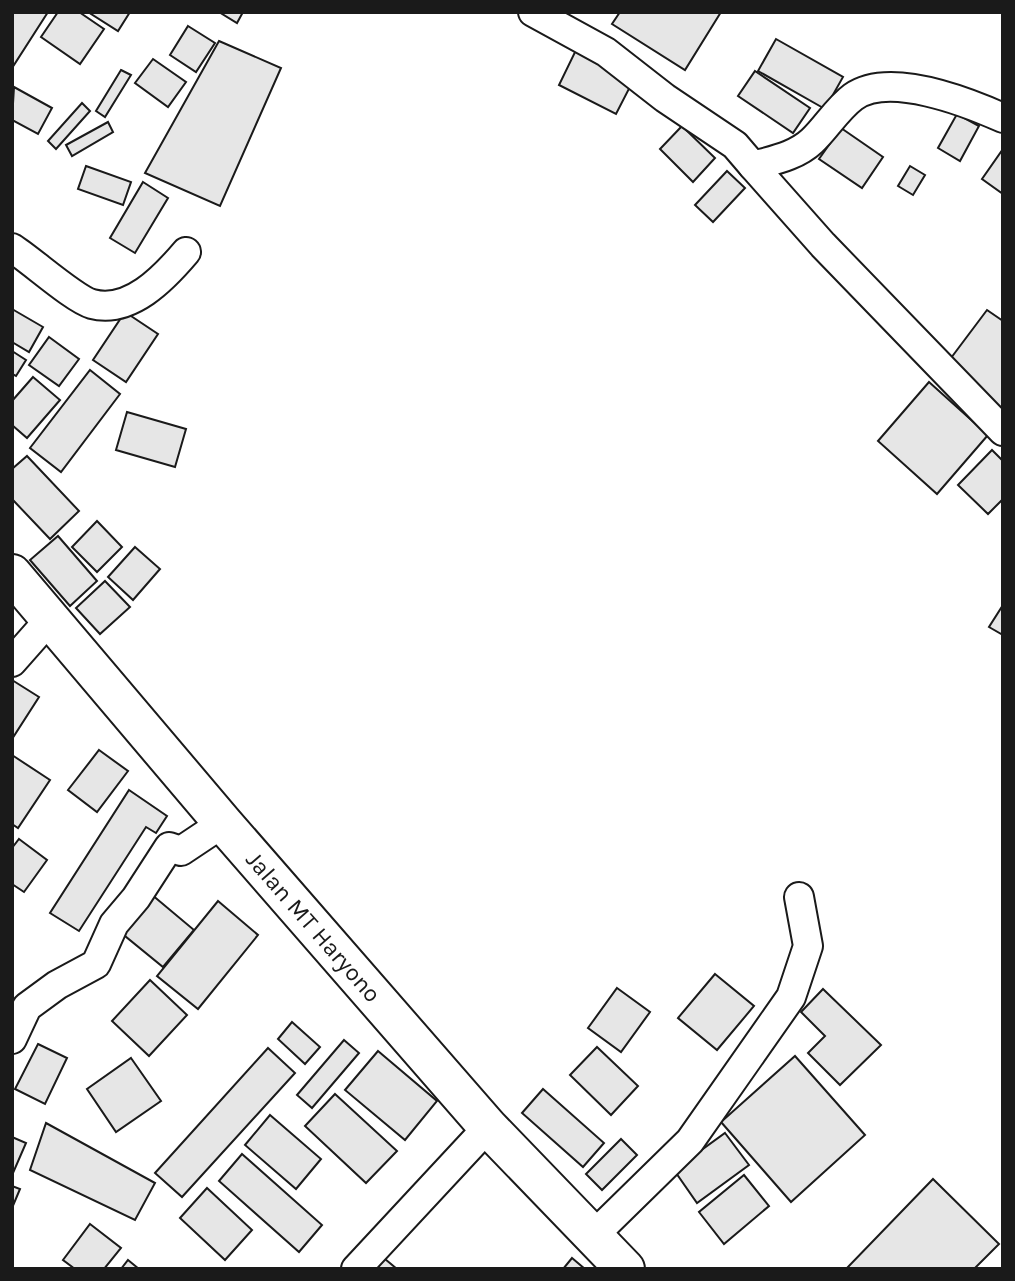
<svg xmlns="http://www.w3.org/2000/svg" width="1015" height="1281" font-family="Karla,sans-serif">
	<rect width="100%" height="100%" fill="#fff"/>
	<!-- building -->
	<g fill="#e6e6e6" stroke="#1a1a1a" stroke-width="2">
		<polygon points="12,12 48,12 12,68"/>
		<polygon points="58,12 79,12 104,29 80,64 41,37"/>
		<polygon points="88,12 130,12 118,31"/>
		<polygon points="219,12 243,12 237,23"/>
		<polygon points="620,12 721,12 685,70 612,24"/>
		<polygon points="188,26 215,43 196,72 170,55"/>
		<polygon points="776,39 843,77 825,109 758,71"/>
		<polygon points="219,41 281,68 220,206 145,173"/>
		<polygon points="576,50 634,79 616,114 559,85"/>
		<polygon points="153,59 186,82 168,107 135,83"/>
		<polygon points="121,70 131,75 105,117 96,111"/>
		<polygon points="755,71 810,108 793,133 738,96"/>
		<polygon points="14,87 52,108 38,134 12,120"/>
		<polygon points="82,103 90,111 56,149 48,141"/>
		<polygon points="957,114 979,126 960,161 938,148"/>
		<polygon points="108,122 113,132 72,156 66,145"/>
		<polygon points="682,126 715,158 693,182 660,149"/>
		<polygon points="841,128 883,157 862,188 819,159"/>
		<polygon points="1003,149 1003,194 982,179"/>
		<polygon points="86,166 131,182 123,205 78,189"/>
		<polygon points="910,166 925,175 913,195 898,186"/>
		<polygon points="727,171 745,188 713,222 695,205"/>
		<polygon points="143,182 168,198 135,253 110,238"/>
		<polygon points="12,309 43,327 29,352 12,342"/>
		<polygon points="987,310 1003,321 1003,409 945,366"/>
		<polygon points="125,312 158,334 126,382 93,360"/>
		<polygon points="49,337 79,359 59,386 29,365"/>
		<polygon points="12,351 26,360 16,376 12,374"/>
		<polygon points="90,370 120,394 61,472 30,448"/>
		<polygon points="33,377 60,400 27,438 12,425 12,401"/>
		<polygon points="929,382 988,435 937,494 878,441"/>
		<polygon points="127,412 186,429 175,467 116,450"/>
		<polygon points="992,450 1003,461 1003,499 988,514 958,485"/>
		<polygon points="27,456 79,511 50,539 12,499 12,469"/>
		<polygon points="97,521 122,547 97,572 72,547"/>
		<polygon points="58,536 97,581 70,606 30,560"/>
		<polygon points="135,547 160,569 133,600 108,577"/>
		<polygon points="105,581 130,607 100,634 76,608"/>
		<polygon points="1003,605 1003,635 989,627"/>
		<polygon points="12,680 39,697 12,739"/>
		<polygon points="99,750 128,771 97,812 68,790"/>
		<polygon points="12,755 50,780 18,828 12,824"/>
		<polygon points="129,790 167,816 156,833 146,827 79,931 50,913"/>
		<polygon points="19,839 47,860 24,892 12,884 12,848"/>
		<polygon points="145,889 194,930 163,967 114,927"/>
		<polygon points="218,901 258,935 198,1009 157,976"/>
		<polygon points="715,974 754,1006 717,1050 678,1018"/>
		<polygon points="150,980 187,1015 149,1056 112,1021"/>
		<polygon points="617,988 650,1012 621,1052 588,1028"/>
		<polygon points="823,989 881,1045 840,1085 808,1053 825,1036 801,1012"/>
		<polygon points="292,1022 320,1047 305,1064 278,1039"/>
		<polygon points="344,1040 359,1053 312,1108 297,1095"/>
		<polygon points="38,1044 67,1058 45,1104 15,1089"/>
		<polygon points="597,1047 638,1086 611,1115 570,1075"/>
		<polygon points="268,1048 295,1073 182,1197 155,1173"/>
		<polygon points="378,1051 437,1101 405,1140 345,1090"/>
		<polygon points="795,1056 865,1135 791,1202 721,1122"/>
		<polygon points="131,1058 161,1101 116,1132 87,1089"/>
		<polygon points="543,1089 604,1143 583,1167 522,1113"/>
		<polygon points="335,1094 397,1151 366,1183 305,1126"/>
		<polygon points="270,1115 321,1159 296,1189 245,1145"/>
		<polygon points="46,1123 155,1183 135,1220 30,1170"/>
		<polygon points="725,1133 749,1165 697,1203 674,1170"/>
		<polygon points="12,1137 26,1143 13,1173 12,1173"/>
		<polygon points="621,1139 637,1155 602,1190 586,1174"/>
		<polygon points="242,1154 322,1225 299,1252 219,1181"/>
		<polygon points="744,1175 769,1206 724,1244 699,1212"/>
		<polygon points="933,1179 999,1244 974,1269 846,1269"/>
		<polygon points="12,1186 20,1189 12,1208"/>
		<polygon points="207,1188 252,1230 225,1260 180,1218"/>
		<polygon points="90,1224 121,1248 104,1269 75,1269 63,1260"/>
		<polygon points="379,1254 397,1269 368,1269"/>
		<polygon points="572,1258 585,1269 563,1269"/>
		<polygon points="128,1260 139,1269 121,1269"/>
	</g>
	<g fill="none" stroke-linecap="round" stroke-linejoin="round">
		<defs>
			<g id="minor">
				<path d="M533 12 606 52 665 98 735 145 753 166C774 160 796 156 812 141 826 128 837 109 853 97 889 71 967 102 1003 118"/>
				<polyline points="753,166 823,245 1003,431"/>
				<path d="M12 248C31 260 74 299 92 304 130 314 164 278 186 252"/>
				<polyline points="12,662 50,619"/>
				<polyline points="12,1039 27,1007 57,985 96,964 114,924 136,898 169,847 181,851 223,823"/>
				<polyline points="594,1235 690,1141 791,997 808,946 799,897"/>
				<polyline points="356,1269 488,1127"/>
			</g>
			<g id="secondary">
				<path id="s1" d="M12 574 223 823 488 1127 625 1269"/>
			</g>
		</defs>
		<!-- minor casing -->
		<use href="#minor" stroke="#1a1a1a" stroke-width="32"/>
		<!-- secondary casing -->
		<use href="#secondary" stroke="#1a1a1a" stroke-width="42"/>
		<!-- minor -->
		<use href="#minor" stroke="#fff" stroke-width="28"/>
		<!-- secondary -->
		<use href="#secondary" stroke="#fff" stroke-width="38"/>
	</g>
	<g text-anchor="middle" dominant-baseline="central" stroke-width="5" stroke-linejoin="round" paint-order="stroke">
		<!-- street labels -->
		<g font-size="24" fill="#1a1a1a" stroke="#fff">
			<text stroke="none"><textPath href="#s1" startOffset="464">Jalan MT Haryono</textPath></text>
		</g>
	</g>
	<!-- border -->
	<rect width="1015" height="1281" fill="none" stroke="#1a1a1a" stroke-width="28"/>
</svg>
